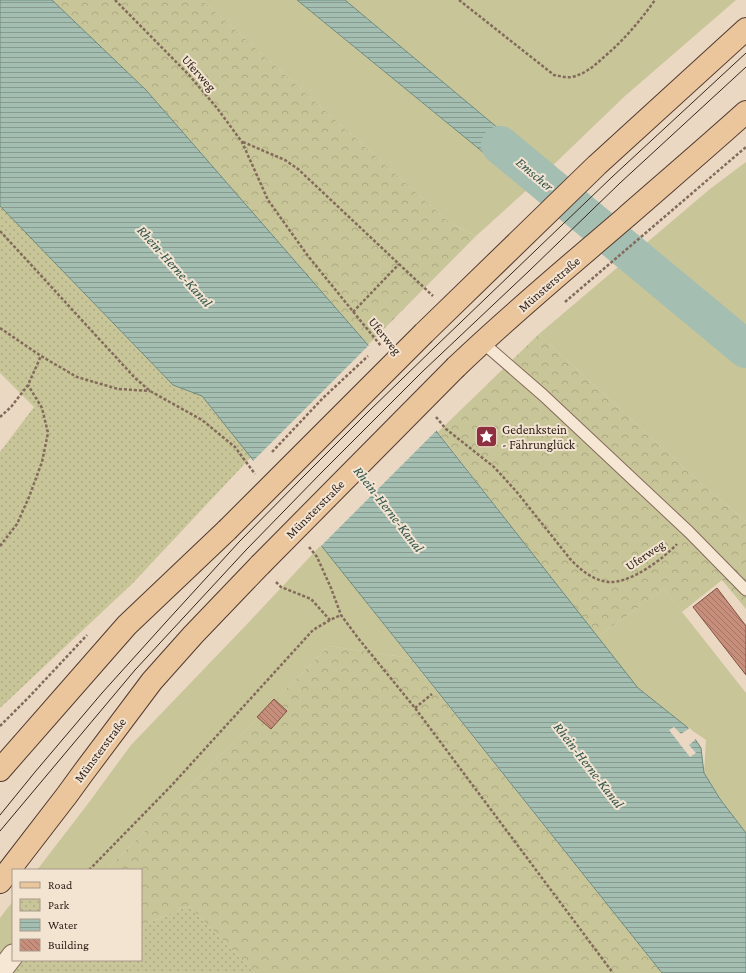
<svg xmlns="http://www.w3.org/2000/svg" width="746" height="973" font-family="'Crimson Pro',serif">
	<defs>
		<pattern id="forest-crowns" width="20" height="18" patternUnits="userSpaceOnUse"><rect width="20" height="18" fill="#c8c598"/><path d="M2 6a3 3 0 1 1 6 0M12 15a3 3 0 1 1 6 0" fill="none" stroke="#aca983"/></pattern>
		<pattern id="park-dots" width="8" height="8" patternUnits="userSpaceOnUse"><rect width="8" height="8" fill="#c8c598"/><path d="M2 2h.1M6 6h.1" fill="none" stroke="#aca983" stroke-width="1.8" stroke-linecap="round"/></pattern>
		<pattern id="water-rules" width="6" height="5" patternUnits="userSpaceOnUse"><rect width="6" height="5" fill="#a5beb2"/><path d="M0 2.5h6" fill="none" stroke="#879a90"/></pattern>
		<pattern id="building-back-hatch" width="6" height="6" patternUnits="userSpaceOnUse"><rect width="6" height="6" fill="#c68e7b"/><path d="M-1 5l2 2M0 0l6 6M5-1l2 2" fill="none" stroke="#a27464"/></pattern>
	</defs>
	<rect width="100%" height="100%" fill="#ead8c3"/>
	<!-- grass -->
	<g fill="#c8c598">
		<polygon points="202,0 297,0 528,189 476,236 449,222"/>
		<polygon points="345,0 736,0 625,96 548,170"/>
		<polygon points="746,162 746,521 699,482 539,334 710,189"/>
		<polygon points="321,545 410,658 329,646 106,870 37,870 87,805 131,745 250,621"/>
		<polygon points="664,589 746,693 746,833 720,799 704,773 706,740 639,694 597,637"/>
		<polygon points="13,901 13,960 0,973 0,918"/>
	</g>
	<!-- forest -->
	<g fill="url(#forest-crowns)">
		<polygon points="52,0 202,0 449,222 476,236 368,345 146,90"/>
		<polygon points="539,334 699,482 746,521 746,609 722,580 682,612 664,589 597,637 438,432"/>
		<polygon points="329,646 410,658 662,973 255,973 189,906 141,926 141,870 106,870"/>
	</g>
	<!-- park -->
	<g fill="url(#park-dots)">
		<polygon points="0,206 173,385 202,396 251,457 133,583 0,708 0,452 34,407 0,373"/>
		<polygon points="189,906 255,973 6,973 16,960 141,960 141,926"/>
	</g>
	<!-- water -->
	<g fill="url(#water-rules)" stroke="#6d8b7e">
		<polygon points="0,0 52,0 146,90 368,345 437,432 638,688 687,727 701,748 704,773 720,799 746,833 746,973 662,973 202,396 173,385 0,206"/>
		<polygon points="297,0 345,0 548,170 528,189"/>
	</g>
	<!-- pier -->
	<g fill="#ead8c3">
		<polygon points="370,344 438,429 320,547 252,462"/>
		<polygon points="674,727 681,734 690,728 697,738 689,745 696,753 690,757 669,730"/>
	</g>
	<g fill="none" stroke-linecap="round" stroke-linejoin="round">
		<!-- river -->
		<polyline stroke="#a5beb2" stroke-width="38" points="500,145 746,349"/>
	</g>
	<!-- building -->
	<g fill="url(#building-back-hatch)" stroke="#815143">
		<polygon points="717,588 746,626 746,675 693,607"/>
		<polygon points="274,699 287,711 271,729 257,717"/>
	</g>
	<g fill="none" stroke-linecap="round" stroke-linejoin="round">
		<defs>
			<polyline id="lane" points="482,342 543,395 689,532 746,590"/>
			<polyline id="street" points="0,972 13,955"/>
			<g id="primary">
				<polyline points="424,333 597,165 746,29"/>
				<path d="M456 367C510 315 568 267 625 218 665 183 706 148 746 112"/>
				<polyline points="0,770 127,625 227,530"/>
				<polyline points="0,882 67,795 83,773 152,681 193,635 260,565"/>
			</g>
		</defs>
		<!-- lane casing -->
		<use href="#lane" stroke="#836a5b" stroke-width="13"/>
		<!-- street casing -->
		<use href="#street" stroke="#836a5b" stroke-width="23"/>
		<!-- primary casing -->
		<use href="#primary" stroke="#513a2f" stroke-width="24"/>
		<!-- path -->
		<g stroke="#836a5b" stroke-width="2.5" stroke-dasharray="3 2" stroke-linecap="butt">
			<polyline points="115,0 189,75 217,108 242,142 268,200 308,256 381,346"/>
			<path d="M459 0 554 75C560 76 566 78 572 77 585 74 594 66 604 57 624 40 640 21 655 0"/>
			<polyline points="243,142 285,160 298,169 433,296"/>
			<polyline points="0,231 135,378 150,391 202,420 235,447 255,474"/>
			<polyline points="565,302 746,147"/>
			<polyline points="353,312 399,264"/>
			<polyline points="0,328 41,356 77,377 118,389 150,391"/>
			<polyline points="0,417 11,407 28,385 41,356"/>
			<path d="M436 417 446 429 494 467 516 491 571 560C582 571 593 580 608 582 630 584 663 559 677 544"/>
			<polyline points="0,546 17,524 29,497 42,462 48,433 42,408 28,385"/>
			<polyline points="309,547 317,557 331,588 341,615 358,638 415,708 613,973"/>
			<polyline points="276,582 281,587 311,599 330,620"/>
			<polyline points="415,708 432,694"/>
			<polyline points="0,726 30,696 87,635"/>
			<polyline points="89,870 172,785 313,630 330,620 341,615"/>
		</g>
		<!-- lane -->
		<use href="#lane" stroke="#f6e7d5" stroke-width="11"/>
		<!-- street -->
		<use href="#street" stroke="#f6e7d5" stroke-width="21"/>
		<!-- primary -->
		<use href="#primary" stroke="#ebc69d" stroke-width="22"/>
		<!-- tram -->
		<g stroke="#34251e" stroke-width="1">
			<polyline points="0,815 35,772 102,693 166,622 239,542 301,479 368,412 436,346 612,177 746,53"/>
			<polyline points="0,831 135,670 246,550 322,472 422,372 529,271 620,183 746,67"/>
		</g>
		<defs>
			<g id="primary-bridge">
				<polyline points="227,530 424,333"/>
				<polyline points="260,565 456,367"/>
			</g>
		</defs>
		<!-- primary-bridge casing -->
		<use href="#primary-bridge" stroke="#513a2f" stroke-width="24" stroke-linecap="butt"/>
		<!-- path-bridge -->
		<polyline stroke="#836a5b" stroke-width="2.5" stroke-dasharray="3 2" stroke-linecap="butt" points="272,452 323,398 368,356"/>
		<!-- primary-bridge -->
		<use href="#primary-bridge" stroke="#ebc69d" stroke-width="22"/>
	</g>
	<!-- icons -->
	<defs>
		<symbol id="sight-square" viewBox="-11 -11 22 22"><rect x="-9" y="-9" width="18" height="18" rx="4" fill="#8e303f" stroke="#f3e4d2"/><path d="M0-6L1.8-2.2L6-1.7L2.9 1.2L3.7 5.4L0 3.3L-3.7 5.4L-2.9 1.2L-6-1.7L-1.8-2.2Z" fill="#fff"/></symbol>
	</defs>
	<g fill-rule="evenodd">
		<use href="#sight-square" x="474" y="424" width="25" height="25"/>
	</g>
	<g text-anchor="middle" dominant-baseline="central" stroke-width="4" stroke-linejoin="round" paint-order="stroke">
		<!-- street labels -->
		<g font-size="13" fill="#34251e" stroke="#f3e4d2">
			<text transform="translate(199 73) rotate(48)">Uferweg</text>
			<text transform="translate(549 284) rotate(-41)">Münsterstraße</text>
			<text transform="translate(385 336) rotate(51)">Uferweg</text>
			<text transform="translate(315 509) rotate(-45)">Münsterstraße</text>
			<text transform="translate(645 555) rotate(-34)">Uferweg</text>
			<text transform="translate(100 750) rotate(-53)">Münsterstraße</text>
		</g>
		<!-- poi labels -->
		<g font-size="13" fill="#34251e" stroke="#f3e4d2" text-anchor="start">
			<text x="502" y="429">Gedenkstein<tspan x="502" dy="15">- Fährunglück</tspan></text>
		</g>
		<!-- water labels -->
		<g font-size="14" font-style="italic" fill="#2e534b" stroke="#f3e4d2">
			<text transform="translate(535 174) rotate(40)">Emscher</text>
			<text transform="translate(175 266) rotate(48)">Rhein-Herne-Kanal</text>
			<text transform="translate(389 509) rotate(52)">Rhein-Herne-Kanal</text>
			<text transform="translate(589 765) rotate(52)">Rhein-Herne-Kanal</text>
		</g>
	</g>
	<!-- legend -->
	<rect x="12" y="869" width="130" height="92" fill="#f3e4d2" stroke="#a7988a"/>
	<rect x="20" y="882" width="20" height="6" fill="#ebc69d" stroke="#a7988a"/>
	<text x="48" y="889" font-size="12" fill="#34251e">Road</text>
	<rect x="20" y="899" width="20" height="12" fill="url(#park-dots)" stroke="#a7988a"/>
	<text x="48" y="909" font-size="12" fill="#34251e">Park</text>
	<rect x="20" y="919" width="20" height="12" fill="url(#water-rules)" stroke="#a7988a"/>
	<text x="48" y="929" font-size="12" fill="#34251e">Water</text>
	<rect x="20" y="939" width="20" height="12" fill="url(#building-back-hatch)" stroke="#a7988a"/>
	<text x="48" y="949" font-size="12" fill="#34251e">Building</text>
</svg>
